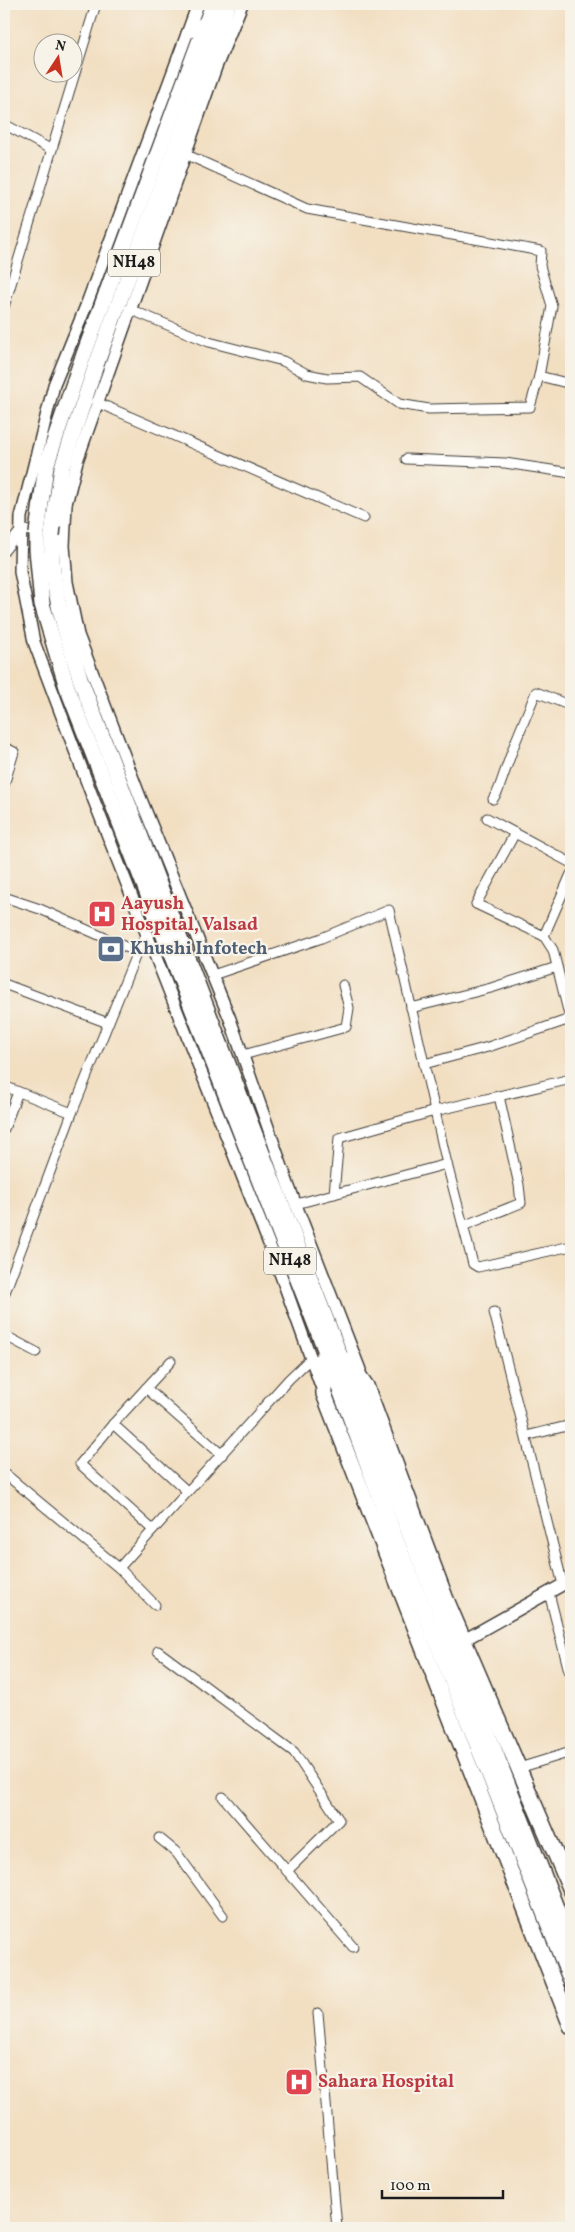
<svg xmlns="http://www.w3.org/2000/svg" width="575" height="2232" font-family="Vollkorn,serif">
	<rect width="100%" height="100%" fill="#f7f3e8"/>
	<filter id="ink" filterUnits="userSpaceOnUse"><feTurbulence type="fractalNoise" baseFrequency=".02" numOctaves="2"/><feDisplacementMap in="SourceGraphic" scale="10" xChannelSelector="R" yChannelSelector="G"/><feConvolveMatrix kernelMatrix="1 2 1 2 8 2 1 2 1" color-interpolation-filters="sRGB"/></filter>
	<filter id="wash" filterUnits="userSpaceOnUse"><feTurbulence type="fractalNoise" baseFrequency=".0096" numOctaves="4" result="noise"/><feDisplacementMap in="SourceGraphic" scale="20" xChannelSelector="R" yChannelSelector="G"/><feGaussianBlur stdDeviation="1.12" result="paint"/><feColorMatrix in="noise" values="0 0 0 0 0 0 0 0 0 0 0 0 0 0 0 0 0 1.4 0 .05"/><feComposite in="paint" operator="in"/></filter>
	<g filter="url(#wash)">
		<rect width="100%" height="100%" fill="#f2dfc2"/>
	</g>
	<g filter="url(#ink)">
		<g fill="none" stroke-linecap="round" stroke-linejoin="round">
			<defs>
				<g id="minor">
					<polyline points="4,124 52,150"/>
					<polyline points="4,307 96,4"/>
					<polyline points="129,309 209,342 283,361 307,374 327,378 360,377 399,404 429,409 530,407 539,376 552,306 540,266 541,251 307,209 185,154"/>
					<polyline points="539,376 571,384"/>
					<polyline points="96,402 364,518"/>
					<polyline points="406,459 505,463 571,473"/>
					<polyline points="4,551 21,530 42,532"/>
					<polyline points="4,747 14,752 4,785"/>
					<polyline points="493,799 498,791 515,743 536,692 571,706"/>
					<polyline points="487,818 571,863"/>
					<polyline points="515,833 476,904 544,936"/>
					<polyline points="571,874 544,936 553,950 571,1023"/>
					<polyline points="4,897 40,909 137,952"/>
					<polyline points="213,975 319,939 389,910 447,1164 473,1264 478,1267 571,1246"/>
					<polyline points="4,984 108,1023"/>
					<polyline points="411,1008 491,988 557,967"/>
					<polyline points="243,1055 346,1027 349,1008 343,985"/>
					<polyline points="424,1064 488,1047 570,1019"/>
					<polyline points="4,1086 72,1113"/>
					<polyline points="4,1129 18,1092"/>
					<polyline points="334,1194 339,1138 435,1111 571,1079"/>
					<polyline points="296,1204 447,1164"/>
					<polyline points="463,1226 521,1203 519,1185 499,1096"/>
					<polyline points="4,1295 72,1113 137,952 147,934"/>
					<polyline points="494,1312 563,1585"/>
					<polyline points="4,1335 36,1352"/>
					<polyline points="146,1388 222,1455"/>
					<polyline points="113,1424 187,1491"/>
					<polyline points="526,1436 571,1425"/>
					<polyline points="4,1473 119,1568 155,1605"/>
					<polyline points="153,1530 80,1464 113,1424 171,1361"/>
					<polyline points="119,1568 289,1379 311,1358"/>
					<polyline points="549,1593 571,1679"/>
					<polyline points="158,1651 294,1752 339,1820 287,1871"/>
					<polyline points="519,1768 571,1752"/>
					<polyline points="223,1797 353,1947"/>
					<polyline points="159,1838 176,1852 223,1916"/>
					<polyline points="318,2013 337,2228"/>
				</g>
				<g id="tertiary">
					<polyline points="242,4 216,67 77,461 66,504 64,546 67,582 78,635 140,797 230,1019 289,1187 360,1370"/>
					<polyline points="207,20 187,34 86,306 54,385 21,517 20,572 34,642 91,793 275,1259 321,1386"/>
					<polyline points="187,34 198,4"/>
					<polyline points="464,1640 571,1580"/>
				</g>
				<g id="trunk">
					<polyline points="38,525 46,466 80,365 213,4"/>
					<polyline points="53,526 62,467 95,368 228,4"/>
					<polyline points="37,534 37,549 42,604 67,687 323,1344 393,1532 571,1981"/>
					<path d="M52 535C49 585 66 633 81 681L333 1338 571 1946"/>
					<polyline points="323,1357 324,1394 571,2026"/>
					<polyline points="348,1360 366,1386 445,1597 571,1890"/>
				</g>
			</defs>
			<!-- minor casing -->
			<use href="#minor" stroke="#3c3935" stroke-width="11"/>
			<!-- tertiary casing -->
			<use href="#tertiary" stroke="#3c3935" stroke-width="14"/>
			<!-- trunk casing -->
			<use href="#trunk" stroke="#3c3935" stroke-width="18"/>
			<!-- minor -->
			<use href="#minor" stroke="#fff" stroke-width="9"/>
			<!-- tertiary -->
			<use href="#tertiary" stroke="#fff" stroke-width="11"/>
			<!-- trunk -->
			<use href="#trunk" stroke="#fff" stroke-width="15"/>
			<defs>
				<g id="trunk-bridge">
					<polyline points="37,534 38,525"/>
					<polyline points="52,535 53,526"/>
				</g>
			</defs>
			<!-- trunk-bridge casing -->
			<use href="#trunk-bridge" stroke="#3c3935" stroke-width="18" stroke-linecap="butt"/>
			<!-- trunk-bridge -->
			<use href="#trunk-bridge" stroke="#fff" stroke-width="15"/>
		</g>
	</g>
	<!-- icons -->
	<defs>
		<symbol id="hospital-square" viewBox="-11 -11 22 22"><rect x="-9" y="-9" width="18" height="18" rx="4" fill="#e0444e" stroke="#f7f3e8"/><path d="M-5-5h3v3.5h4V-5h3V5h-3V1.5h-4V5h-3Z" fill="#fff"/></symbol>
		<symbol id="bank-square" viewBox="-11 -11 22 22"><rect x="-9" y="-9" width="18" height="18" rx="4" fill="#5c6f8a" stroke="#f7f3e8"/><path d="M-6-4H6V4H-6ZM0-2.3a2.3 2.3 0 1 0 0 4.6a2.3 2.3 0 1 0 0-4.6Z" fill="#fff"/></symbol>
	</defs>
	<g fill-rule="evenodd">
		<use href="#hospital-square" x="86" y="898" width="32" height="32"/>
		<use href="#bank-square" x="95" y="933" width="32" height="32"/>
		<use href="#hospital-square" x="283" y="2066" width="32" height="32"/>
	</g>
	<g text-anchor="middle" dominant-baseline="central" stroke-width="4.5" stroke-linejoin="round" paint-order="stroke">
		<!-- shield labels -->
		<g fill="#f7f3e8" stroke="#5e5c59" stroke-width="1">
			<rect x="108" y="249.5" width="52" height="27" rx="4"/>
			<rect x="264" y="1247.5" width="52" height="27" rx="4"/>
		</g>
		<g font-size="16" font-weight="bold" fill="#1c1c1c">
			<text x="134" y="263">NH48</text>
			<text x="290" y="1261">NH48</text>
		</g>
		<!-- health labels -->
		<g font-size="18" font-weight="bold" fill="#be3a42" stroke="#f7f3e8" text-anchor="start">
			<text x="121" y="904">Aayush<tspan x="121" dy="21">Hospital, Valsad</tspan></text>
			<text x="318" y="2082">Sahara Hospital</text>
		</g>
		<!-- service labels -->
		<g font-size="18" font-weight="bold" fill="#4e5e75" stroke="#f7f3e8" text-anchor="start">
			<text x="130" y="949">Khushi Infotech</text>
		</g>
	</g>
	<!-- margin -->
	<rect width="575" height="2232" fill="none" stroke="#f7f3e8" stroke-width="20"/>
	<!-- north arrow -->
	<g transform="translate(58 58) rotate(12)"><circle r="24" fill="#f7f3e8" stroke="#9f9d96"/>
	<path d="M0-4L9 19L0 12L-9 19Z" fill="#c8321e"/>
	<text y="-8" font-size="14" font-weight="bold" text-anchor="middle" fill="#1c1c1c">N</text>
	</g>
	<!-- scale -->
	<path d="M382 2190v8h121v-8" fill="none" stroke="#1c1c1c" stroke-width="2.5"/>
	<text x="390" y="2190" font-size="15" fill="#1c1c1c" stroke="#f7f3e8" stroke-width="4" paint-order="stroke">100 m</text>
</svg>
